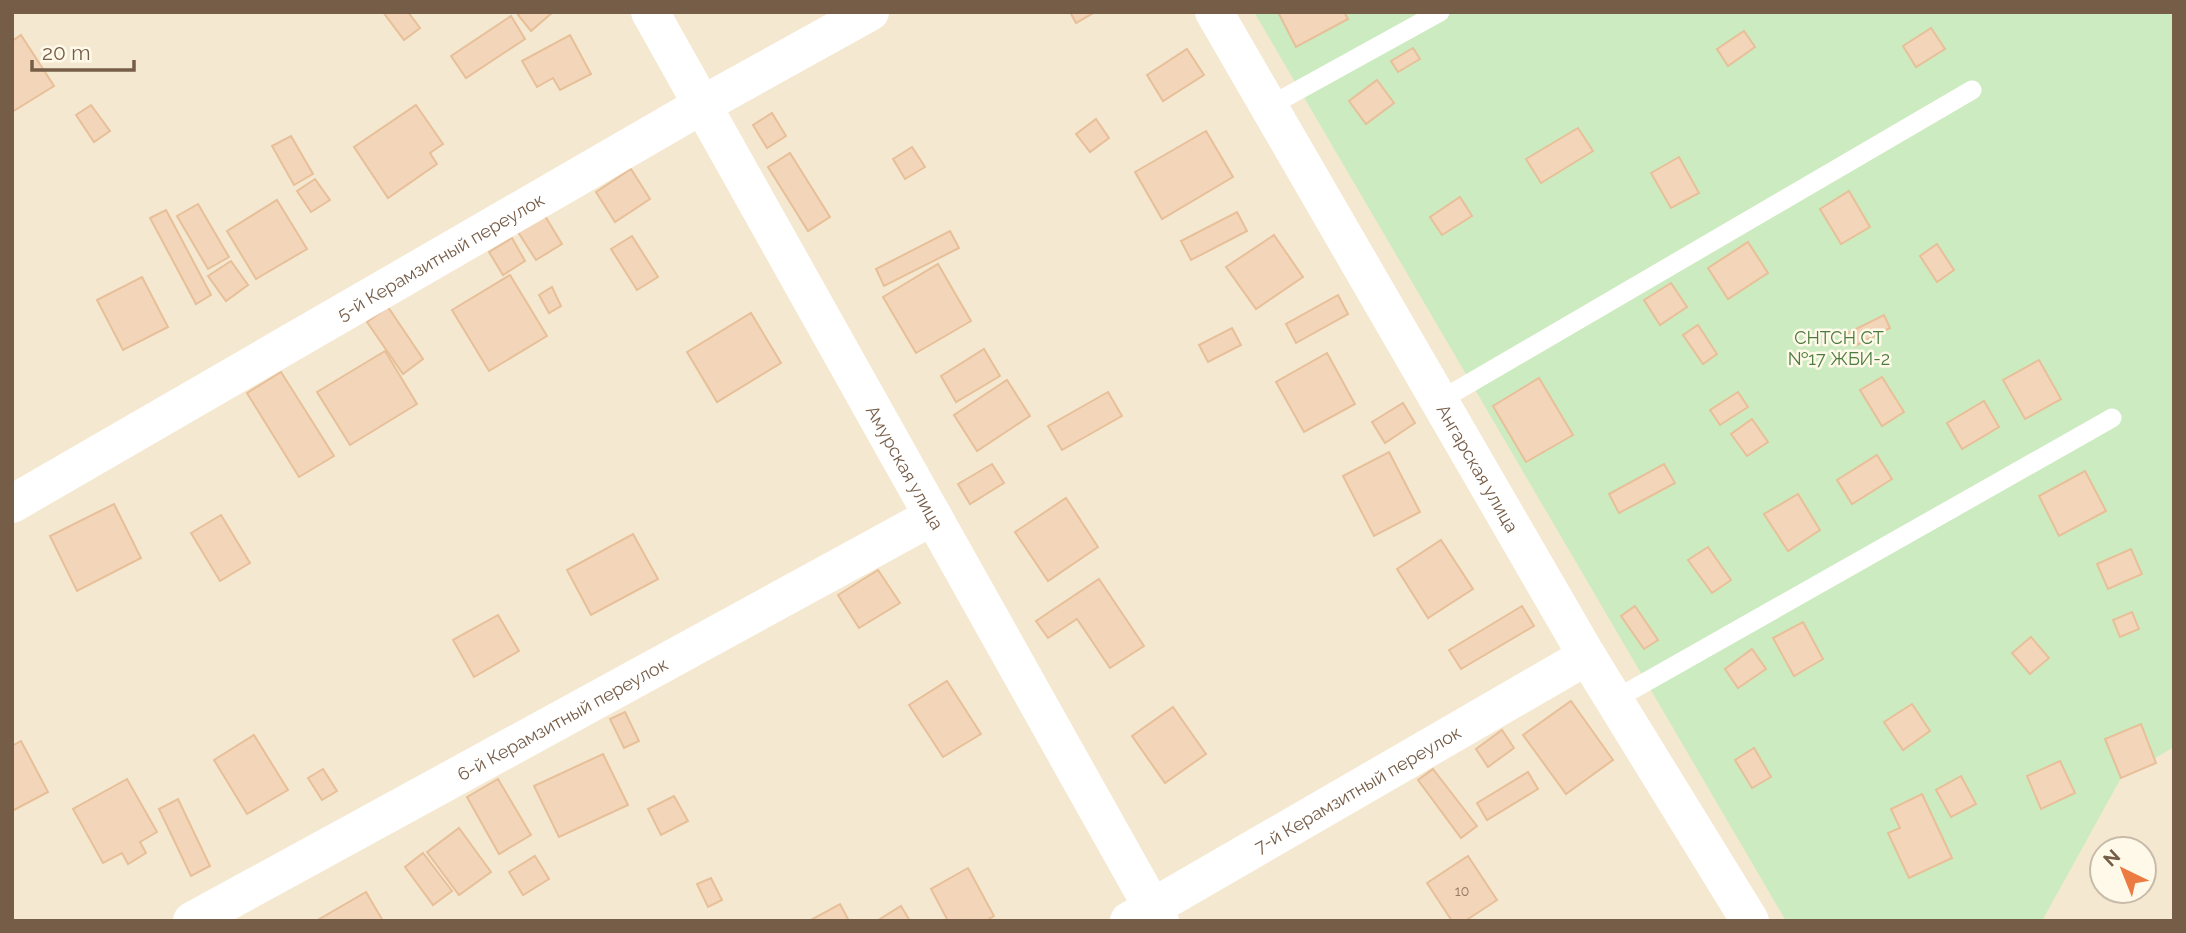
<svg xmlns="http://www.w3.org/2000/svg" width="2186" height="933" font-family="Raleway,sans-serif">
	<rect width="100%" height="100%" fill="#fdf5e2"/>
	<!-- residential -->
	<path fill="#f5e8d0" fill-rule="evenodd" d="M12 12H2174V921H12ZM2102 849H2144V891H2102Z"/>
	<!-- green -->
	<polygon fill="#cdebc0" points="1254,12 2174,12 2174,747 2121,778 2042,921 1786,921"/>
	<!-- building -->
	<g fill="#f3d6b9" stroke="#e7bf99" stroke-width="2">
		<polygon points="383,12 408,12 420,28 404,40"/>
		<polygon points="522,12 553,12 531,31 518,15"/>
		<polygon points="1070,12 1095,12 1076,23"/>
		<polygon points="1278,12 1344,12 1348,19 1296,47"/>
		<polygon points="511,16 525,39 466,78 451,56"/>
		<polygon points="1931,28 1945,49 1916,67 1903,46"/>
		<polygon points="1744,31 1755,47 1728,66 1717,49"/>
		<polygon points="21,35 54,86 12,112 12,41"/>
		<polygon points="570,35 591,74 560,90 553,78 537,87 522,61"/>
		<polygon points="1413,48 1420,59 1398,72 1391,61"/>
		<polygon points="1187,49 1204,75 1163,101 1147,75"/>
		<polygon points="1377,80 1394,103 1366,124 1349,101"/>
		<polygon points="91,105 110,131 94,142 76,115"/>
		<polygon points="416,105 443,144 430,153 437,164 388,198 354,147"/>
		<polygon points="772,113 786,136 767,148 753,125"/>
		<polygon points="1096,119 1109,138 1090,152 1076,134"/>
		<polygon points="1578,128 1593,151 1541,183 1526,159"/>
		<polygon points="1206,131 1233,177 1162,219 1135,172"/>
		<polygon points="291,136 313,174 294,185 272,146"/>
		<polygon points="912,147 925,167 905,179 893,159"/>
		<polygon points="790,153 830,217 808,231 768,167"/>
		<polygon points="1679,157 1699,193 1671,208 1651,173"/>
		<polygon points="631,169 650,199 615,222 596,192"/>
		<polygon points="315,179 330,200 311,212 297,191"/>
		<polygon points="1849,191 1870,227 1841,244 1820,209"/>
		<polygon points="1460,197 1472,216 1442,235 1430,217"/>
		<polygon points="277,200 307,249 256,279 227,231"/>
		<polygon points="198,204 229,257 208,269 177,216"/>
		<polygon points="166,210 211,295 196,304 150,218"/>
		<polygon points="1237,212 1247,231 1191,260 1181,241"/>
		<polygon points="545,216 562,244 536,260 518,232"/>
		<polygon points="950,231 959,248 884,286 876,269"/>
		<polygon points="1274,235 1303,277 1256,309 1226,267"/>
		<polygon points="632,236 658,277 637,290 611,249"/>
		<polygon points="512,238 525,261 503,275 489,252"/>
		<polygon points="1748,242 1768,273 1728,299 1708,268"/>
		<polygon points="1937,244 1954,270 1937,282 1920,256"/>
		<polygon points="231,261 248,285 226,301 208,276"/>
		<polygon points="938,264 971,321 916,353 883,297"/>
		<polygon points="510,275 547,336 489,371 452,310"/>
		<polygon points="142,277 168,327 123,350 97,300"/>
		<polygon points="1671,283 1687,307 1660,325 1644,300"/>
		<polygon points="552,287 561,306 549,313 539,295"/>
		<polygon points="1338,295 1348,314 1296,343 1286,324"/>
		<polygon points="388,307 423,359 403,374 367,322"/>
		<polygon points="751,313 781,363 717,402 687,352"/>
		<polygon points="1884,315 1890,328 1855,346 1848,333"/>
		<polygon points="1698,325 1717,354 1703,364 1683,335"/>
		<polygon points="1232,328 1241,345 1208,362 1199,345"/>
		<polygon points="984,349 1000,376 956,402 941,376"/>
		<polygon points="385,351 417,404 350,445 317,392"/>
		<polygon points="1327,353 1355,404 1304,432 1276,382"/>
		<polygon points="2039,360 2061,399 2025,419 2003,380"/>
		<polygon points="281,372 334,456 299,477 247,393"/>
		<polygon points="1882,377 1904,412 1882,426 1860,390"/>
		<polygon points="1539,378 1573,435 1526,462 1493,406"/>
		<polygon points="1007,380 1030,416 977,451 954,415"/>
		<polygon points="1108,392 1122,416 1062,450 1048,426"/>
		<polygon points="1738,392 1748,407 1720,425 1710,410"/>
		<polygon points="1984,401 1999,427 1962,449 1947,423"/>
		<polygon points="1403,403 1415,423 1385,443 1372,422"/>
		<polygon points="1752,419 1768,442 1747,456 1731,434"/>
		<polygon points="1389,452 1420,512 1374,536 1343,476"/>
		<polygon points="1877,455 1892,479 1852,504 1837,480"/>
		<polygon points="992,464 1004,483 970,504 958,484"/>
		<polygon points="1664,464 1675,483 1619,513 1609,494"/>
		<polygon points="2085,471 2106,511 2059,536 2039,496"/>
		<polygon points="1798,494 1820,530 1788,551 1764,514"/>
		<polygon points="1066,498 1098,547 1048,581 1015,532"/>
		<polygon points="114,504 141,558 77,591 50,536"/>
		<polygon points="221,515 250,563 220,581 191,533"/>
		<polygon points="633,534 658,579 591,615 567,570"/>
		<polygon points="1441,540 1473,589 1428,618 1397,569"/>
		<polygon points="1708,547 1731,580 1712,593 1688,560"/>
		<polygon points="2131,549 2142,574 2108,589 2097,564"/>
		<polygon points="878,570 900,603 859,628 838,595"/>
		<polygon points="1099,579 1144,646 1110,668 1077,619 1048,638 1036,621"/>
		<polygon points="1522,606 1534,626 1461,669 1449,650"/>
		<polygon points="1635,606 1658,640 1644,649 1621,616"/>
		<polygon points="2132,612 2139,629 2120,637 2113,620"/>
		<polygon points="498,615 519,651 474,677 453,640"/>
		<polygon points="1803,622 1823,659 1794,676 1773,638"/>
		<polygon points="2031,637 2049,658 2030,674 2012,653"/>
		<polygon points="1752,649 1766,669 1738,688 1725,669"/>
		<polygon points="947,681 981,734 943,757 909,705"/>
		<polygon points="1571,701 1613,760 1566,794 1523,735"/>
		<polygon points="1912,704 1930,731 1903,750 1884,722"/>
		<polygon points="1173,707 1206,754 1165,783 1132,736"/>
		<polygon points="625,712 639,741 624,748 610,719"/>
		<polygon points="2141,724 2156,763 2121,778 2105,739"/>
		<polygon points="1502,730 1514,748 1488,767 1476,749"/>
		<polygon points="254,735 288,790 247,814 214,760"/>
		<polygon points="21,741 48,792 12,811 12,746"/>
		<polygon points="1754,748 1771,777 1752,788 1735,760"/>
		<polygon points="603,754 628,805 559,837 534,786"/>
		<polygon points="2060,761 2075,793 2041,809 2027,776"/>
		<polygon points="323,769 337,791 322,800 308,778"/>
		<polygon points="1433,769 1477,826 1461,838 1418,780"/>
		<polygon points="1528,772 1538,789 1487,820 1477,803"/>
		<polygon points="1961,776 1976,804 1951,817 1936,790"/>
		<polygon points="127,779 157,832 140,842 146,853 128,864 122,853 103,863 73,809"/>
		<polygon points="498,779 531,835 499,854 467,797"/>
		<polygon points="1922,794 1952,858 1909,878 1888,833 1900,828 1891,809"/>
		<polygon points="674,796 688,821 661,835 648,809"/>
		<polygon points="178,799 210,866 191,876 159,809"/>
		<polygon points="459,828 491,872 459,895 427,852"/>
		<polygon points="423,853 452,891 433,905 405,867"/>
		<polygon points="535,856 549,879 523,895 509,872"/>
		<polygon points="1468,856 1497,900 1465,921 1452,921 1427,883"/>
		<polygon points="968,868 994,916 985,921 948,921 931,889"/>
		<polygon points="711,878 722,900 708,907 697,884"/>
		<polygon points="366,892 383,921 316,921"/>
		<polygon points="840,904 849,921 809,921"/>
		<polygon points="901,906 910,921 882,921 880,919"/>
	</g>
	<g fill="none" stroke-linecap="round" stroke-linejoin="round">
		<!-- service -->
		<g stroke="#fff" stroke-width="19">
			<polyline points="1268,107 1440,12"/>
			<polyline points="1439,401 1972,90"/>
			<polyline points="1614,700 2112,418"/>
		</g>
		<!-- minor -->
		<g stroke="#fff" stroke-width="38">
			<path id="s1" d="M650 12 1160 921"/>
			<path id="s2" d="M1214 12 1587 656 1750 921"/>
			<path id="s3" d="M12 504 702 105 870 12"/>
			<path id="s4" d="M192 921 933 516"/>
			<path id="s5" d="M1129 921 1587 656"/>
		</g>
	</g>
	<g text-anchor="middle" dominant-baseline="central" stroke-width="5" stroke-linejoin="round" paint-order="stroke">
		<!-- number labels -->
		<g font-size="14" fill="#957b64">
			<text x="1462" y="891">10</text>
		</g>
		<!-- street labels -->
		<g font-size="18" fill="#765d48" stroke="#fff9e9">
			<text stroke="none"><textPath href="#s3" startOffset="495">5-й Керамзитный переулок</textPath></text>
			<text stroke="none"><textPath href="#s1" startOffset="522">Амурская улица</textPath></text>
			<text stroke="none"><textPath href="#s2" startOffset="527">Ангарская улица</textPath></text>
			<text stroke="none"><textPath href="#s4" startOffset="422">6-й Керамзитный переулок</textPath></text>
			<text stroke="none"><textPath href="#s5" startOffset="264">7-й Керамзитный переулок</textPath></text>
		</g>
		<!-- park labels -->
		<g font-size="18" fill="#4b7c3f" stroke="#fff9e9">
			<text x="1839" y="337">СНТСН СТ<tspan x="1839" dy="21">№17 ЖБИ-2</tspan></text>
		</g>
	</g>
	<!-- border -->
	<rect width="2186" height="933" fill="none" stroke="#765d48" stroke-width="28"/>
	<!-- north arrow -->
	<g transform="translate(2123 870) rotate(317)"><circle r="33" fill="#fff9e9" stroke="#c8bba9" stroke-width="2"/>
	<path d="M0-5L12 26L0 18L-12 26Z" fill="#ec7a43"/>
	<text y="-10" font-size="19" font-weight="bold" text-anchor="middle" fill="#765d48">N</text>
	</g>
	<!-- scale -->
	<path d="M32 60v10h102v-10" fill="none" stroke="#765d48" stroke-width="3.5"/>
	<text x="42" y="60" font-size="21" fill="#765d48" stroke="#fff9e9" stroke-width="5" paint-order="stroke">20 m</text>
</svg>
